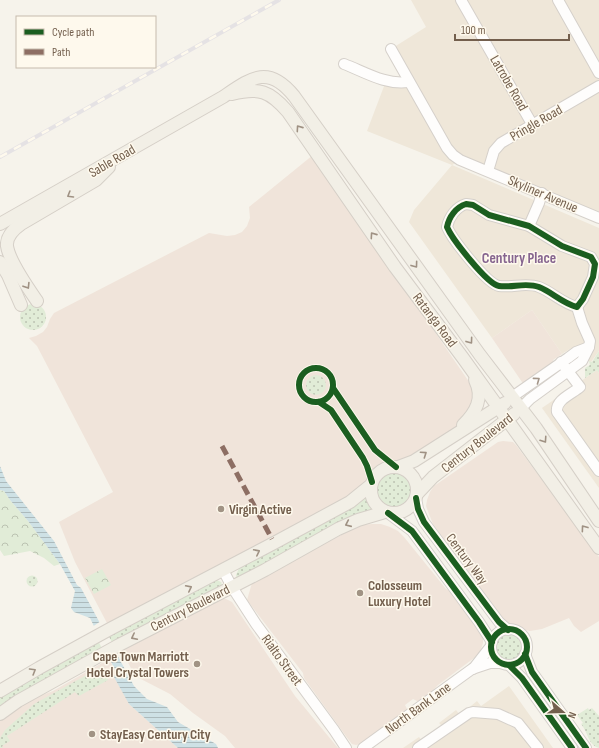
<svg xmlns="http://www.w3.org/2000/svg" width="599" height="748" font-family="'Sofia Sans Condensed',sans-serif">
	<defs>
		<pattern id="grass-dots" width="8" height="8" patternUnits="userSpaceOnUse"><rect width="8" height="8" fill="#e1ecd7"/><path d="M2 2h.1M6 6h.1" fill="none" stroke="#bbc2b1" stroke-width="1.8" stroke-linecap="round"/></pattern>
		<pattern id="park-crowns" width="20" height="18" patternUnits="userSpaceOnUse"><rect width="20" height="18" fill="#e1ecd7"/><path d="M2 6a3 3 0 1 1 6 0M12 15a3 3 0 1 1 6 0" fill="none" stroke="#bbc2b1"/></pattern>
		<pattern id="water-rules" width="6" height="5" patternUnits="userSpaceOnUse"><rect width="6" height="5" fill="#cee1e5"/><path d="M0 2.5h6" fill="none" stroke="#acbabc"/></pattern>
	</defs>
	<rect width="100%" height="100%" fill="#f6f3eb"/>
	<!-- residential -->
	<g fill="#efe7d9">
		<polygon points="411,0 599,0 599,218 461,160 452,165 599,228 599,351 591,362 589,361 587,359 582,361 573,347 562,354 532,310 492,338 409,222 414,210 452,165 367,131 386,81 408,81 391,49 426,27"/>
		<polygon points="597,370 599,373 599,488 542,408"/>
		<polygon points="509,686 553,748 403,748 419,737 422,741 442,726 439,723 456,710 460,715 477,701 481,706"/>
	</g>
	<!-- commercial -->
	<g fill="#f0e4da">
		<polygon points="313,155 474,389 472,418 416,456 378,465 350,499 108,625 75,562 59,522 113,492 37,346 29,338 36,336 43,332 47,327 50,319 54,313 209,233 227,236 235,235 242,232 247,226 250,218 249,207"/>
		<polygon points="532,310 562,354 553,360 555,364 524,385 492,338"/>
		<polygon points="503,441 513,442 516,445 599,557 599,621 581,632 574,626 569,618 542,629 530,631 517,628 501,619 433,524 429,514 426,506 427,500 430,492 434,486 498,442"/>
		<polygon points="372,524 381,524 390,527 398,531 404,537 446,589 450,591 478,628 483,637 483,643 480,652 474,658 438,685 426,698 419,702 413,699 405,705 407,709 405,712 360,744 356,745 352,744 348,739 304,678 303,673 247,600 252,583 343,534 362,525"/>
		<polygon points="220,599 226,599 232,602 295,696 338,748 235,748 225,736 193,713 170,694 135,676 122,651"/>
		<polygon points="109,659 116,672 129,704 178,748 0,748 0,718 26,701 53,691"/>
	</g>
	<!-- grass -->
	<g fill="url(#grass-dots)">
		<circle cx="33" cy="317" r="13"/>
		<polygon points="599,351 599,373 597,370 585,378 585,368 590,365 589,361 592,362"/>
		<circle cx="316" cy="385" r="10"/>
		<circle cx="393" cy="490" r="18"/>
		<polygon points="365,492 368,504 375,512 237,580 236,575 240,566"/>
		<circle cx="32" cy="581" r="5.5"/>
		<polygon points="217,580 221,582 222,585 100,650 0,708 0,694 157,608 172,604"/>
		<circle cx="509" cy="647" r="13"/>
		<polygon points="103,666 108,680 79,696 75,692 7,736 10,741 2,746 3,748 0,748 0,738 5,730 34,704"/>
		<path d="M588 708 589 710 592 708 599 716V748C588 745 588 732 581 724L583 723 577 715Z"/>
	</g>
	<!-- park -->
	<g fill="url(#park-crowns)">
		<polygon points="0,490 4,491 10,500 28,521 60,564 54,566 44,558 30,551 4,556 0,550"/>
		<polygon points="102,569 111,585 94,594 85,578"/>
	</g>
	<!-- water -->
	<polygon fill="url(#water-rules)" points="0,466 6,481 54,541 77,585 81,588 134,686 147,699 167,707 178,722 216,744 218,748 178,748 129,704 114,677 116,672 90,618 74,612 71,608 75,591 60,564 28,521 10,500 4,491 0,490"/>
	<!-- pier -->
	<polygon fill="#f6f3eb" points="101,621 119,656 108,662 92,627"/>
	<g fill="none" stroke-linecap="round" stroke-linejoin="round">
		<defs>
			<g id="minor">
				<polyline points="461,0 532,124"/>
				<polyline points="558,0 599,73"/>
				<polyline points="391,49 447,148 453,155 460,160 599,218"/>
				<path d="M344 64C365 72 385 85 408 82"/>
				<polyline points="488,171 494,151 501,143 599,86"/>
				<path d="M466 204 473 205 489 215 529 226 562 246 591 257 595 264 593 277 583 299 577 307C562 303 552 292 539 287 526 282 512 288 499 286 487 284 452 239 447 227 449 217 456 207 466 204Z"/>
				<polyline points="529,226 539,203 542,193"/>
				<path d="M561 362 580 387C572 394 555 400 557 412L599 471"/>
				<polyline points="512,397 568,358 576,352 589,347"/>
				<polyline points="521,408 530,399 582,361 589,347 590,341 582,323 577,307"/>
				<polyline points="416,498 418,509 424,522 499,622 508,630"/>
				<polyline points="388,513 412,531 479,622 492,642"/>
				<polyline points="223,570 232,587 256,624 334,730 346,748"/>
				<circle cx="509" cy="647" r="18"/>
				<polyline points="525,654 532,672 586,748"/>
				<polyline points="509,665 522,678 572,748"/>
				<polyline points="473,669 491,646"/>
				<polyline points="363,748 472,669 490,663 500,663"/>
				<polyline points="418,748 469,713 473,712 498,714 518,723 538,748"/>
			</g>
			<g id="major">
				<path d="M232 94C259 87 270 91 288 112L395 267 463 358 599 548"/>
				<path d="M0 224 223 97C251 78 268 64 294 96L480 355 536 428 599 521"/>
				<polyline points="0,262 8,275 21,305"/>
				<path d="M37 301C28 288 9 261 7 246 6 236 14 229 21 224L96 180 109 167"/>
				<path d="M463 425C476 412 484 398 475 380"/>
				<circle cx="394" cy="490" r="23"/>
				<polyline points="398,467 414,461 505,403"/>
				<polyline points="417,494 433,477 514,414"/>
				<polyline points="0,691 39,668 110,629 274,543 350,502 371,485"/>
				<polyline points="0,714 18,701 119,645 265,570 338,529 358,520 385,512"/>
			</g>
		</defs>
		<!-- minor casing -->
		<use href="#minor" stroke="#d5d0ca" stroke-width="12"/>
		<!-- major casing -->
		<use href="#major" stroke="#d5cfc7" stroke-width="14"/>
		<!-- minor -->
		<use href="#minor" stroke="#fefdfc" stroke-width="10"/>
		<!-- major -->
		<use href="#major" stroke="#f2efe6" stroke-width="12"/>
		<defs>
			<polyline id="rail" points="0,157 279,0"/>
		</defs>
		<!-- rail casing -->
		<use href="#rail" stroke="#e5e2e4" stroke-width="4"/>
		<!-- rail -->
		<use href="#rail" stroke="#fef9ed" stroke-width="2.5" stroke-dasharray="8" stroke-linecap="butt"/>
		<!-- quiet -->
		<polyline stroke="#8d6e63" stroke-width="5" stroke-dasharray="10 5" stroke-linecap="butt" points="222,446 272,539"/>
		<defs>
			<g id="cycleway">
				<path d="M466 204 473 205 489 215 529 226 562 246 591 257 595 264 593 277 583 299 577 307C562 303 552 292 539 287 526 282 512 288 499 286 487 284 452 239 447 227 449 217 456 207 466 204Z"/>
				<circle cx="316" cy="385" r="17"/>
				<polyline points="333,388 375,450 396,467"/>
				<polyline points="319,402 331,410 363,458 367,466 372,482"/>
				<polyline points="416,498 418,509 424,522 499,622 508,630"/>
				<polyline points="388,513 412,531 479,622 492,642"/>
				<circle cx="509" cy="647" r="18"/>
				<polyline points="525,654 532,672 586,748"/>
				<polyline points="509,665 522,678 572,748"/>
			</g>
		</defs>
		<!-- cycleway casing -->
		<use href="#cycleway" stroke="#fef9ed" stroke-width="8"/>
		<!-- cycleway -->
		<use href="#cycleway" stroke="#1b5e20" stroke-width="6"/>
	</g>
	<!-- one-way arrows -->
	<defs><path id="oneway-chevron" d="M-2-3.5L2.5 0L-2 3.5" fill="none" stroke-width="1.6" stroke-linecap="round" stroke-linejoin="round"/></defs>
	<g stroke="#9f9183">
		<use href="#oneway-chevron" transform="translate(299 128) rotate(-125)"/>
		<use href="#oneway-chevron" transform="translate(70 195) rotate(149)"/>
		<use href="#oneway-chevron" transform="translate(373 235) rotate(-125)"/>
		<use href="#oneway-chevron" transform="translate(415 265) rotate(54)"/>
		<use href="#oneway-chevron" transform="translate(27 286) rotate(58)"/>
		<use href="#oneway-chevron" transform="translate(470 341) rotate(54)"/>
		<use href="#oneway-chevron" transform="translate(544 440) rotate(56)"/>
		<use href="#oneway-chevron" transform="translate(424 454) rotate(-34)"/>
		<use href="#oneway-chevron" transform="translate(348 524) rotate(156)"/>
		<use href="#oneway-chevron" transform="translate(584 528) rotate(-126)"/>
		<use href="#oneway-chevron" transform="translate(257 552) rotate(-27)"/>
		<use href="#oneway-chevron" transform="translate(189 588) rotate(-27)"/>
		<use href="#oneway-chevron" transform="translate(134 637) rotate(153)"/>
		<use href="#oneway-chevron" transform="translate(33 671) rotate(-31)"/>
	</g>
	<use stroke="#a4968a" href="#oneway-chevron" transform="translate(537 380) rotate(-36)"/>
	<!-- markers -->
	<g fill="#a19384" stroke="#fef9ed" stroke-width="1.5">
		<circle cx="221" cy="509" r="4"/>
		<circle cx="360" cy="593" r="4"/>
		<circle cx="197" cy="664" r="4"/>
		<circle cx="92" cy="734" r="4"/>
	</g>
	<g text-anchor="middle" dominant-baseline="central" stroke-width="3" stroke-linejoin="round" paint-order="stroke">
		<!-- street labels -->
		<g font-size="14" fill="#735f4d" stroke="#fef9ed">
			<text transform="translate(509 83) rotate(60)">Latrobe Road</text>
			<text transform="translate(536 123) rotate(-30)">Pringle Road</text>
			<text transform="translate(112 161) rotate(-30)">Sable Road</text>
			<text transform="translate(543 194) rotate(23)">Skyliner Avenue</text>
			<text transform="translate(435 320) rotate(53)">Ratanga Road</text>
			<text transform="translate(477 443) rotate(-38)">Century Boulevard</text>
			<text transform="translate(467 559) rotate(53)">Century Way</text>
			<text transform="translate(190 608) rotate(-27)">Century Boulevard</text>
			<text transform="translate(282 660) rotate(54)">Rialto Street</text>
			<text transform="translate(418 708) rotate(-36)">North Bank Lane</text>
		</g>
		<!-- poi labels -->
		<g font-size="14" font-weight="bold" fill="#735f4d" stroke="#fef9ed" text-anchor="start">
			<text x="229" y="509">Virgin Active</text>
			<text x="368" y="585">Colosseum<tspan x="368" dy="16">Luxury Hotel</tspan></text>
			<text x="189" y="656" text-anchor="end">Cape Town Marriott<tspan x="189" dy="16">Hotel Crystal Towers</tspan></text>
			<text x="100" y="734">StayEasy Century City</text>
		</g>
		<!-- neighbourhood labels -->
		<g font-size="15" font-weight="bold" fill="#86658f" stroke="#fef9ed">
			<text x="519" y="258">Century Place</text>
		</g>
	</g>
	<!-- legend -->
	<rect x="16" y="16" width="140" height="52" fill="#fef9ed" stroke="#c6bbad"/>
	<rect x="24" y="29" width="20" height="6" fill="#1b5e20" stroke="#c6bbad"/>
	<text x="52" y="36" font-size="12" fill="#735f4d">Cycle path</text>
	<rect x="24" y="49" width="20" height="6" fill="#8d6e63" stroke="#c6bbad"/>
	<text x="52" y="56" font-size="12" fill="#735f4d">Path</text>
	<!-- north arrow -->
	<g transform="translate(563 712) rotate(110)" stroke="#fef9ed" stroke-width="3" paint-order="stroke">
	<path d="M0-3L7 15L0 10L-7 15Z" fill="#735f4d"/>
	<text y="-6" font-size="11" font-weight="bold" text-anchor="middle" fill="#735f4d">N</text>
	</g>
	<!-- scale -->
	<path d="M455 34v6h114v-6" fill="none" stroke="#735f4d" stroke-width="2"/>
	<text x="461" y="34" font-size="12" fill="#735f4d" stroke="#fef9ed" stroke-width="3" paint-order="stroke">100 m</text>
</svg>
